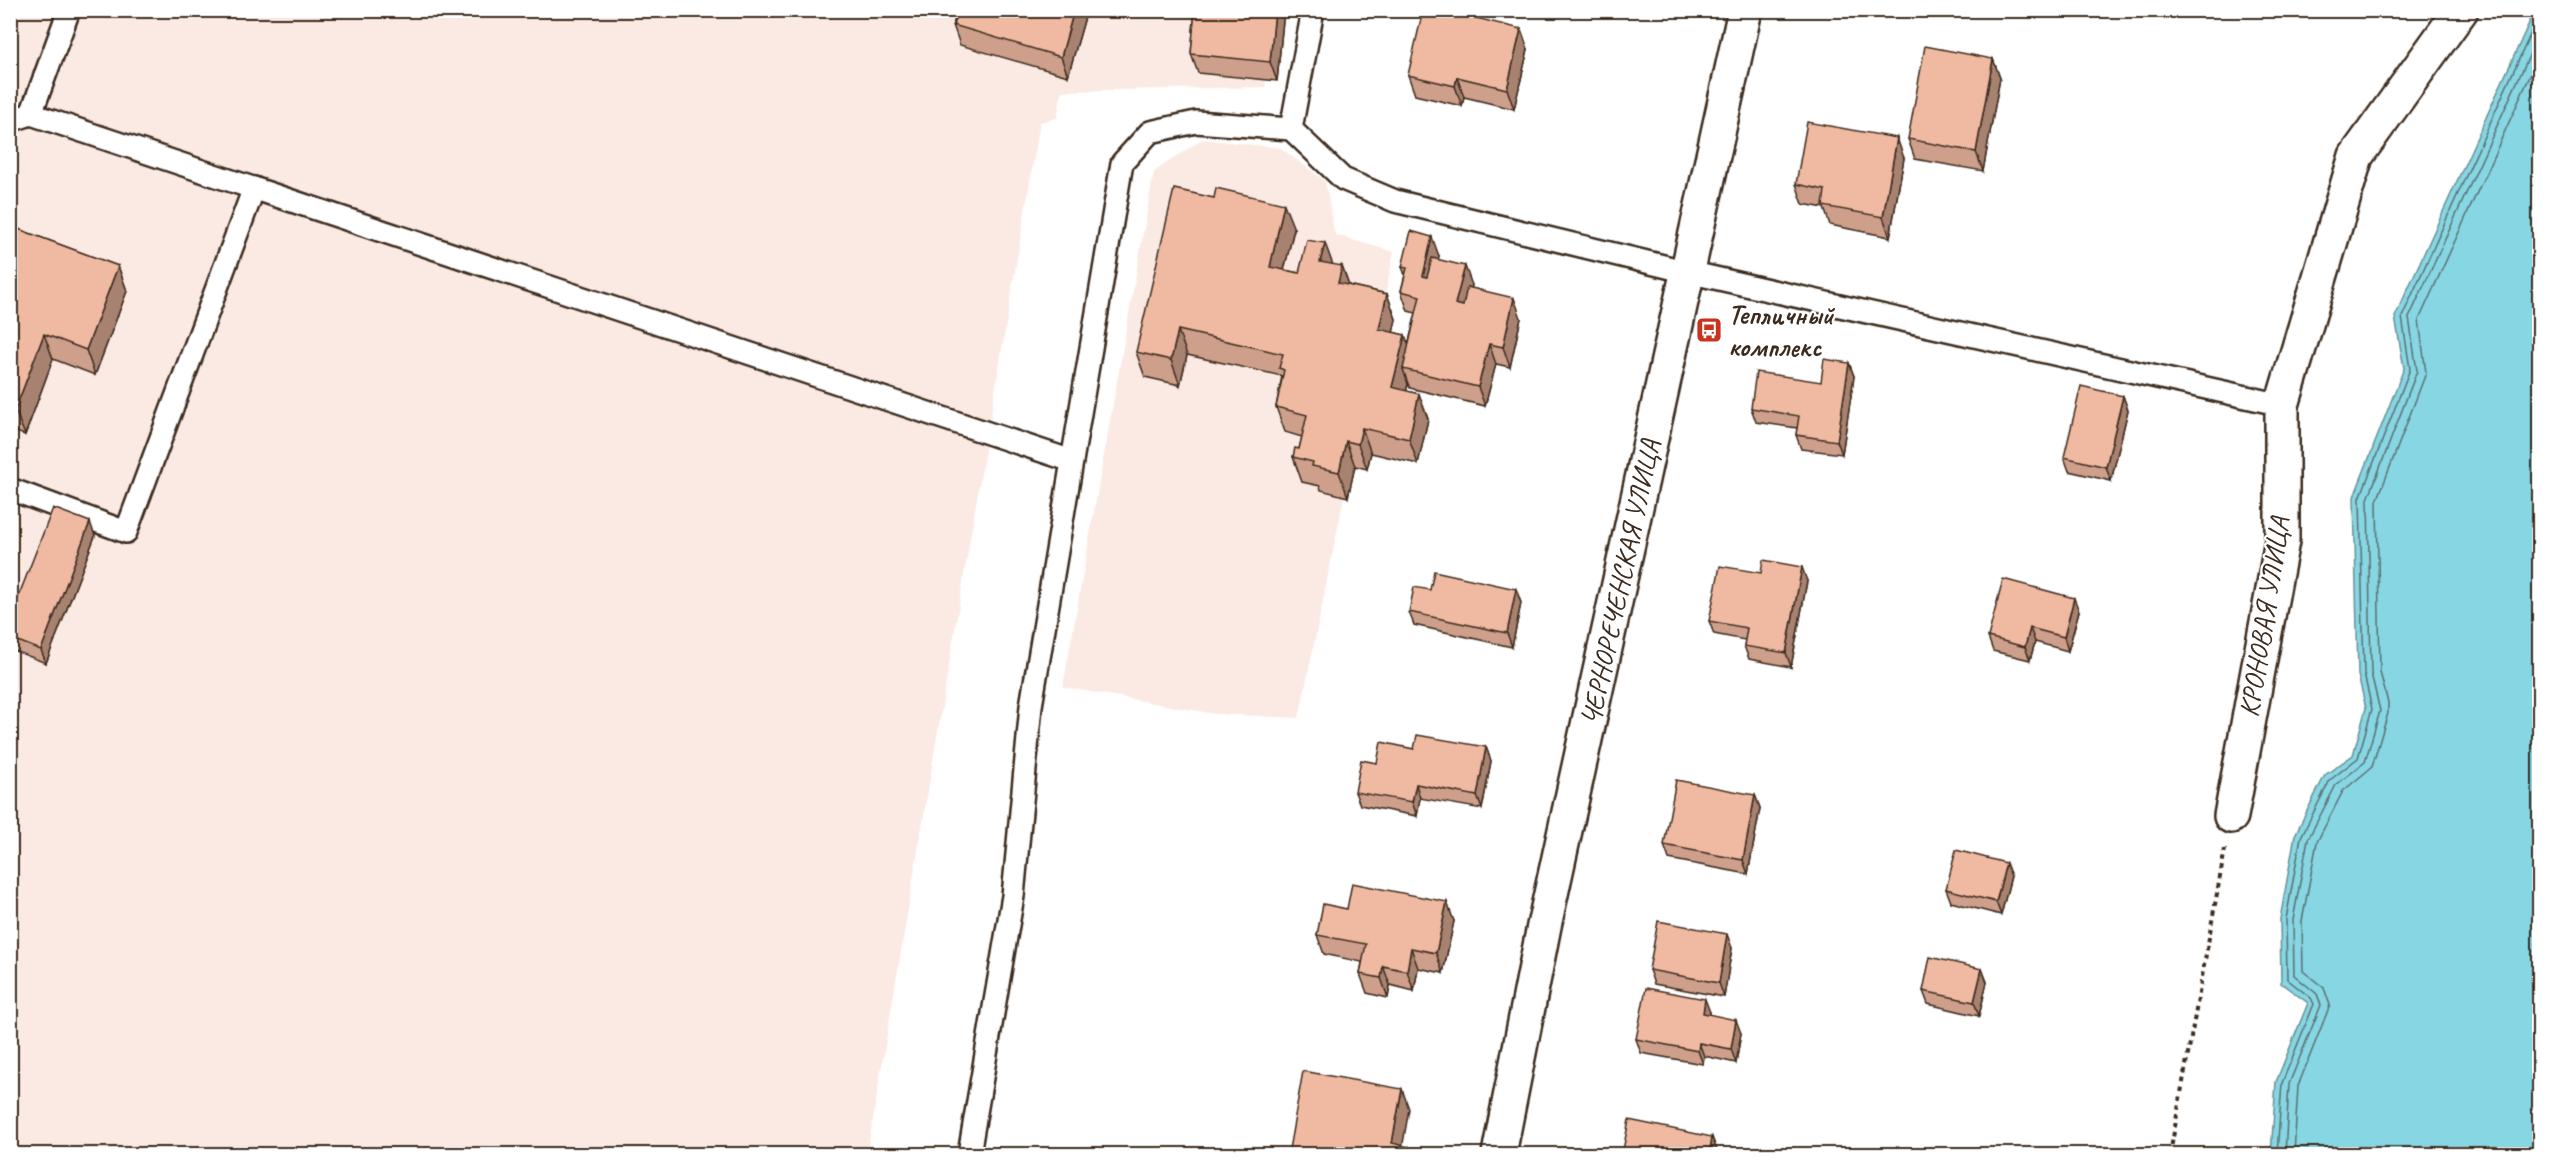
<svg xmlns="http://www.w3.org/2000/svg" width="2550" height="1165" font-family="Caveat,sans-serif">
	<rect width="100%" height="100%" fill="#fff"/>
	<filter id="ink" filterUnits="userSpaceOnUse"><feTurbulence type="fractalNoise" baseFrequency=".0167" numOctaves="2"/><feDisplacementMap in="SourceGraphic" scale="12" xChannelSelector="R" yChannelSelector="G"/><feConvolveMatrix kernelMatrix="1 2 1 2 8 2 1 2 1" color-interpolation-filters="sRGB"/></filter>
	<g filter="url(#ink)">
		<!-- built -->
		<g fill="#faeae3">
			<polygon points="10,11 1284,11 1277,81 1266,80 1265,87 1062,91 1057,118 1040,122 867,1154 11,1154"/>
			<polygon points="1202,139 1281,148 1325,181 1335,235 1394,252 1381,315 1396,319 1389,353 1414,360 1401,412 1428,419 1418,464 1371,453 1367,469 1355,467 1348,497 1344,497 1299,718 1215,714 1063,687 1154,172"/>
		</g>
		<!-- water -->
		<polygon fill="#87d6e4" stroke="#699195" stroke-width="1.5" points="2530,11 2540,11 2539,1154 2271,1154 2276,1082 2308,1003 2281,983 2280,919 2295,835 2325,775 2353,755 2366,708 2358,675 2354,497 2404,368 2395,317 2529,23"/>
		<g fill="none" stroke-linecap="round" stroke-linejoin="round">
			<!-- shore -->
			<g stroke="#596f6d" stroke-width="1.5">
				<polyline points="2277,1154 2282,1083 2314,1004 2311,998 2287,979 2286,919 2301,837 2330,780 2358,758 2372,709 2364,674 2360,498 2410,369 2402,317 2534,26 2536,10"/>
				<polyline points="2285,1154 2289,1084 2321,1005 2317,994 2294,975 2293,920 2308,839 2336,785 2365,762 2380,711 2371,673 2368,499 2417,371 2409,318 2540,32"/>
				<polyline points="2294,1154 2298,1086 2330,1005 2324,988 2303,971 2302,921 2317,842 2343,791 2372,767 2388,713 2388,703 2380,672 2377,501 2426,373 2419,320 2540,54"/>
			</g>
			<defs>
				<g id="lane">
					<polyline points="31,114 69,10"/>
					<polyline points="10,121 31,114 1072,461"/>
					<polyline points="1291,129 1313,10"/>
					<polyline points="10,489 126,532 254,188"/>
					<polyline points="969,1154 1013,896 1031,706 1122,163 1150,132 1196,122 1291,129 1343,179 1395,201 1688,272 2282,405"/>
				</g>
				<polyline id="street" points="2231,816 2282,541 2282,405 2356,156 2461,10"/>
				<polyline id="secondary" points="1499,1154 1544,926 1745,10"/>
			</defs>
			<!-- lane casing -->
			<use href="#lane" stroke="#3b2a1e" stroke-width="26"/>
			<!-- street casing -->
			<use href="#street" stroke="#3b2a1e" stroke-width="38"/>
			<!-- secondary casing -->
			<use href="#secondary" stroke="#3b2a1e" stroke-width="38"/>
			<!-- path -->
			<polyline stroke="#3b2a1e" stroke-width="4" stroke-dasharray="4.5 4.5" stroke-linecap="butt" points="2170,1154 2225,849"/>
			<!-- lane -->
			<use href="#lane" stroke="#fff" stroke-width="21"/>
			<!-- street -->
			<use href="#street" stroke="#fff" stroke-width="33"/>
			<!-- secondary -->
			<use href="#secondary" stroke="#fff" stroke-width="33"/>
		</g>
		<!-- wall -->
		<g fill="#cea08b" stroke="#3b2a1e" stroke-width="1.5">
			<polygon points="895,10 922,10 919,18"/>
			<polygon points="958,10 1087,10 1068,76 960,45 953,25"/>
			<polygon points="1195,10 1284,10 1277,81 1198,73 1191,54"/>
			<polygon points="1528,49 1514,109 1464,97 1462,106 1415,95 1408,75"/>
			<polygon points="1993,59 2000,78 1983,171 1915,159 1908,139"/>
			<polygon points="1904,158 1890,237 1830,225 1824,208 1803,204 1796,184"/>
			<polygon points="10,226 118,266 127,291 95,375 53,359 25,435 10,430"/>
			<polygon points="1294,229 1284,270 1299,273 1332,264 1348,285 1387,294 1396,319 1393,332 1405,335 1408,345 1416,313 1408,311 1401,291 1405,275 1402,267 1439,256 1438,259 1472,285 1471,288 1521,318 1510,367 1496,364 1485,406 1410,388 1408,384 1406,391 1419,394 1428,419 1418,464 1371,453 1367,469 1355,466 1348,497 1321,490 1320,486 1302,482 1293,457 1299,449 1302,437 1285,432 1276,407 1282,376 1187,355 1180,385 1145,377 1136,352"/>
			<polygon points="1849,363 1854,376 1842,454 1801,449 1796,435 1797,428 1756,422 1751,408 1821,382"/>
			<polygon points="2123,396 2128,410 2111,481 2069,471 2064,457"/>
			<polygon points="95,536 46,663 10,649 10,618"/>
			<polygon points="1807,581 1791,667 1749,659 1744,646 1745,640 1714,634 1709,621"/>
			<polygon points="1516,589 1521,603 1512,647 1414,625 1409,612 1430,590"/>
			<polygon points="2079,611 2068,651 2035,642 2030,660 1993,651 1988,637"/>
			<polygon points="1486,747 1491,761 1482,809 1420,798 1417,816 1360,805 1355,792 1377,763 1414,749"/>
			<polygon points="1755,795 1760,808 1748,874 1669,859 1664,845"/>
			<polygon points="2011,876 2001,915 1951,902 1946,889"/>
			<polygon points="1347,909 1454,921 1443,973 1418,968 1414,991 1390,985 1388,998 1367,993 1360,974 1362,962 1324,954 1317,935"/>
			<polygon points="1732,948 1724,997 1654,984 1649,970"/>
			<polygon points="1982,969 1987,982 1979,1016 1928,1004 1923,991"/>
			<polygon points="1710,1012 1710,1015 1741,1033 1736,1063 1704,1056 1703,1064 1641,1053 1636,1039"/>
		</g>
		<!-- shaded-wall -->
		<g fill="#a88271" stroke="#3b2a1e" stroke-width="1.5">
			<polygon points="917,10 922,10 919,18"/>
			<polygon points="1074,10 1087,10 1068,76 1061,57"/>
			<polygon points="1275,10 1284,10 1277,81 1270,62"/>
			<polygon points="1521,29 1528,49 1514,109 1507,89"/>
			<polygon points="1993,59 2000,78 1983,171 1976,152"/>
			<polygon points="1457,77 1464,97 1462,106 1455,86"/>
			<polygon points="1897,138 1904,158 1890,237 1883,217"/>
			<polygon points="1284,204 1294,229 1279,291 1270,267"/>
			<polygon points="1432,237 1439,256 1430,295 1423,276"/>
			<polygon points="1325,243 1334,268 1320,262"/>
			<polygon points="118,266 127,291 95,375 86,350"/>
			<polygon points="1342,266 1351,291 1338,283"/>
			<polygon points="1465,266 1472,285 1463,324 1455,304"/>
			<polygon points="1387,294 1396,319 1389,353 1379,329"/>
			<polygon points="1514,298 1521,318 1510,367 1503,347"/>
			<polygon points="1178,330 1187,355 1180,385 1171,360"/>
			<polygon points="44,334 53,359 25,435 15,410"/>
			<polygon points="1405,335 1414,360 1403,369 1408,384 1401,412 1392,387"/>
			<polygon points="1489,344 1496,364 1485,406 1478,387"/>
			<polygon points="1849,363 1854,376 1842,454 1837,441"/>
			<polygon points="1419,394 1428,419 1418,464 1409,439"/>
			<polygon points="2123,396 2128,410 2111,481 2106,467"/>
			<polygon points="1362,428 1371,453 1367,469 1358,444"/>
			<polygon points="1346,441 1355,466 1348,497 1339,472"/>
			<polygon points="90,522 95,536 46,663 41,650"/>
			<polygon points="1802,567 1807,581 1791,667 1786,653"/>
			<polygon points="1516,589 1521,603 1512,647 1507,633"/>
			<polygon points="2074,598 2079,611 2068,651 2064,637"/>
			<polygon points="2030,628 2035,642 2030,660 2025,647"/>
			<polygon points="1486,747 1491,761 1482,809 1477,796"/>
			<polygon points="1416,784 1420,798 1417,816 1412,802"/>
			<polygon points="1755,795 1760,808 1748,874 1743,860"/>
			<polygon points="2006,863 2011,876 2001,915 1996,902"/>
			<polygon points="1447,902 1454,921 1443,973 1436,953"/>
			<polygon points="1727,934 1732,948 1724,997 1719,983"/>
			<polygon points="1411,948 1418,968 1414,991 1407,971"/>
			<polygon points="1383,966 1390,985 1388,998 1381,978"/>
			<polygon points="1982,969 1987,982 1979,1016 1974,1002"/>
			<polygon points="1705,999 1710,1012 1708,1027 1703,1013"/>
			<polygon points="1736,1020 1741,1033 1736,1063 1731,1049"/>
			<polygon points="1699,1043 1704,1056 1703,1064 1698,1051"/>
			<polygon points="1402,1089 1409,1109 1401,1155 1392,1143"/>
			<polygon points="1712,1137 1717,1150 1716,1155 1709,1155"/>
			<polygon points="1409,1147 1412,1155 1407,1155"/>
		</g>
		<!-- building -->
		<g fill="#f0baa2" stroke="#3b2a1e" stroke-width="1.5">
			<polygon points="958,10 1074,10 1061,57 953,25"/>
			<polygon points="1195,10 1275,10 1270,62 1191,54"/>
			<polygon points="1423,10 1444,10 1521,29 1507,89 1457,77 1455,86 1408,75"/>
			<polygon points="1925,46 1993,59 1976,152 1908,139"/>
			<polygon points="1807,122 1897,138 1883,217 1823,206 1825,190 1796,184"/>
			<polygon points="1216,188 1284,204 1270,267 1299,273 1307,240 1325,243 1320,262 1342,266 1338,283 1387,294 1379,329 1405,335 1392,387 1419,394 1409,439 1362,428 1358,444 1346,441 1339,472 1312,466 1313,462 1293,457 1295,448 1299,449 1307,415 1276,407 1284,370 1279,368 1283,354 1178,330 1171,360 1136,352 1174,189 1214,198"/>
			<polygon points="10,226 118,266 86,350 44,334 15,410 10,408"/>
			<polygon points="1411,231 1432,237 1423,276 1427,277 1432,258 1465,266 1455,304 1463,306 1467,287 1514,298 1503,347 1489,344 1478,387 1403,369 1420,296 1401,291 1407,268 1402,267"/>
			<polygon points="1824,359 1849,363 1837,441 1796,435 1799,416 1751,408 1756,372 1821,382"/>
			<polygon points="2081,386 2123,396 2106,467 2064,457"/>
			<polygon points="53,508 90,522 41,650 10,638 10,618"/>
			<polygon points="1763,560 1802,567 1786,653 1744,646 1747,628 1709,621 1720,566 1761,573"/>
			<polygon points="1434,571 1516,589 1507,633 1409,612 1414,587 1430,590"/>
			<polygon points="2003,579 2074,598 2064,637 2030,628 2025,647 1988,637"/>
			<polygon points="1417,735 1486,747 1477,796 1416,784 1412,802 1355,792 1361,760 1377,763 1381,742 1414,749"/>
			<polygon points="1676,780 1755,795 1743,860 1664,845"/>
			<polygon points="1956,850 2006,863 1996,902 1946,889"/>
			<polygon points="1352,883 1447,902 1436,953 1411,948 1407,971 1383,966 1381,978 1360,974 1366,944 1317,935 1323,904 1347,909"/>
			<polygon points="1658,921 1727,934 1719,983 1649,970"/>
			<polygon points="1930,957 1982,969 1974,1002 1923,991"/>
			<polygon points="1646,988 1705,999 1703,1013 1736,1020 1731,1049 1699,1043 1698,1051 1636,1039"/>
			<polygon points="1303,1071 1402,1089 1392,1143 1409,1147 1407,1155 1288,1155"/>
			<polygon points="1629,1120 1712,1137 1709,1155 1622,1155"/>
		</g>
	</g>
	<!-- icons -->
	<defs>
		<symbol id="bus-square" viewBox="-11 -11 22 22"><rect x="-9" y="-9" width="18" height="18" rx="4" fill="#c8321e" stroke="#fff"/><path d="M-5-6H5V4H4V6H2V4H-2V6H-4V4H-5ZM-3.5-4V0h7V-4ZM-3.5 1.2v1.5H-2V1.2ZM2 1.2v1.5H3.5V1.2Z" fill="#fff"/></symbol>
	</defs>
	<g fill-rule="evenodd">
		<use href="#bus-square" x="1694" y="315" width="30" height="30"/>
	</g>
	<g text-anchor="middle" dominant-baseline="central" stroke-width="4.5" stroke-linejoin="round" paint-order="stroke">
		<!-- poi labels -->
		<g font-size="28" font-weight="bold" fill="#3b2a1e" stroke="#fff" text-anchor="start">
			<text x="1728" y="314">Тепличный<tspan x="1728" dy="32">комплекс</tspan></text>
		</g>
		<!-- street labels -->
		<g font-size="28" fill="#3b2a1e" stroke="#fff">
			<text transform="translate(1620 582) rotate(-78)">ЧЕРНОРЕЧЕНСКАЯ УЛИЦА</text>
			<text transform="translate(2264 617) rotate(-81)">КРОНОВАЯ УЛИЦА</text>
		</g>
	</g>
	<!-- margin -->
	<rect width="2550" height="1165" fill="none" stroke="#fff" stroke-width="36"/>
	<rect x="18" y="18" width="2514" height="1129" fill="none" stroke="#3b2a1e" stroke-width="2" filter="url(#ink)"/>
</svg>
